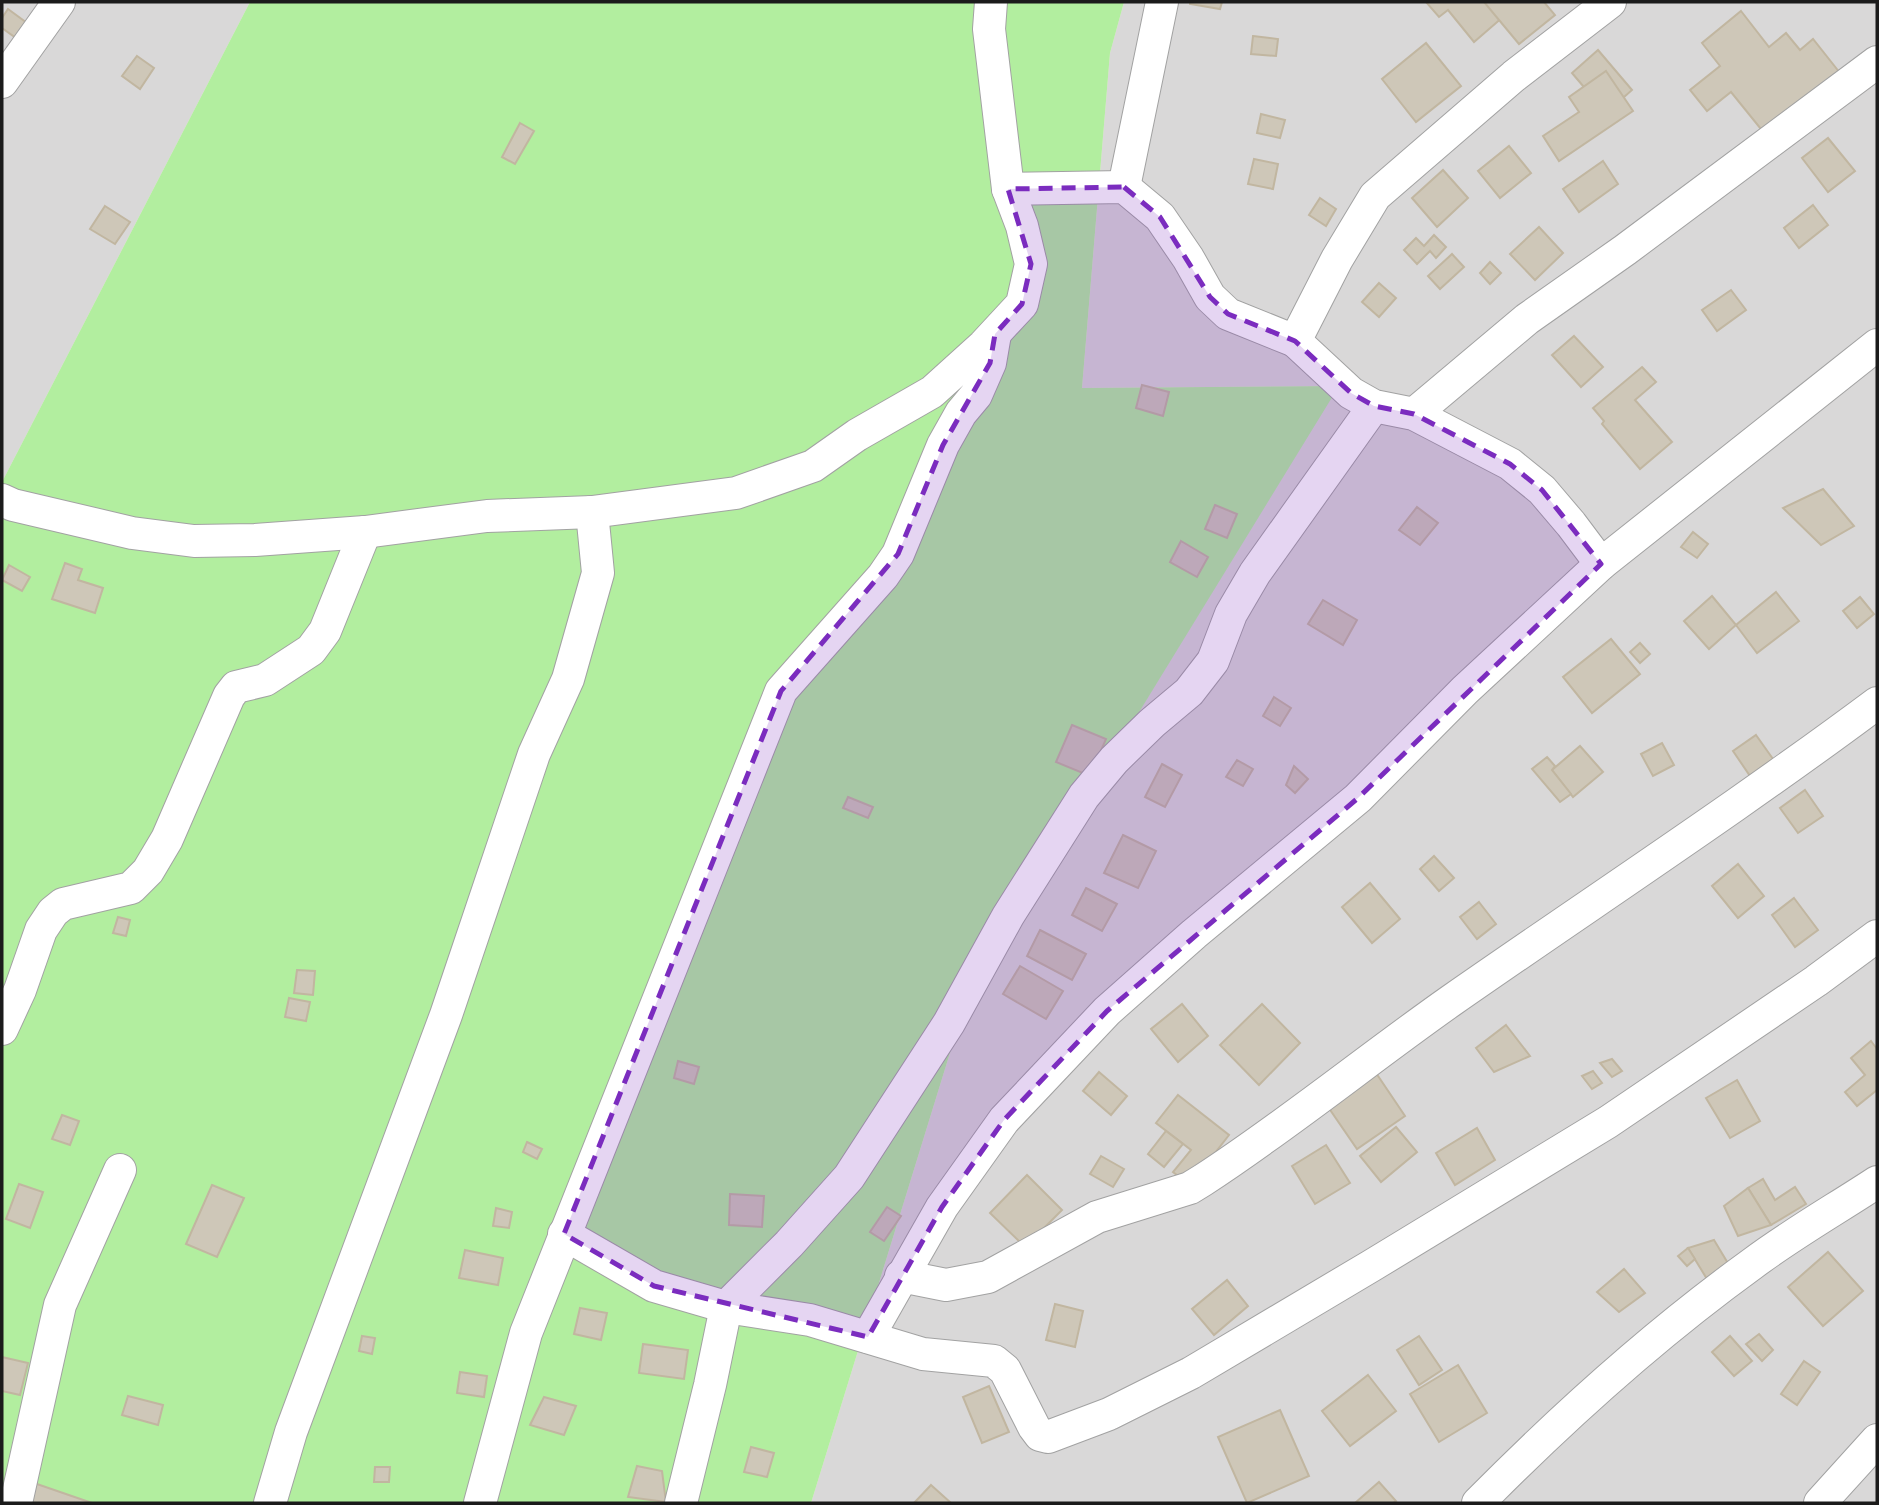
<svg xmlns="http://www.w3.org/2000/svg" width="1879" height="1505" font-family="'IBM Plex Sans',sans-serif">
	<rect width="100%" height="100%" fill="#eeecdf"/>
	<!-- residential -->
	<g fill="#d9d8d8">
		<polygon points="2,2 250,2 2,482"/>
		<polygon points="1124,2 1877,2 1877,1503 811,1503 970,988 1338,386 1082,388 1110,53"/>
	</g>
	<!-- grass -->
	<polygon fill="#b2ee9f" points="250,2 1124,2 1110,53 1082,388 1339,386 970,988 811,1503 2,1503 2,482"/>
	<!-- building -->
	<g fill="#cec7b8" stroke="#c1b6a0" stroke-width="2">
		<polygon points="1190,2 1222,2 1220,9 1190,4"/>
		<polygon points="1426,2 1490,2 1503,17 1474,42 1448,10 1439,17"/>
		<polygon points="1484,2 1544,2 1555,15 1519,44"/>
		<polygon points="8,9 27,23 16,38 2,28 2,18"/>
		<polygon points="1741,11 1769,47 1786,33 1800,50 1813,39 1840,73 1765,134 1731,92 1707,111 1690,90 1720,66 1702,43"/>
		<polygon points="1253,36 1278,39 1276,56 1251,54"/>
		<polygon points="1426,43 1461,86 1416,122 1382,79"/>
		<polygon points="1598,50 1632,90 1606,113 1572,73"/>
		<polygon points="137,56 154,68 140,89 122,76"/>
		<polygon points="1606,71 1633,111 1559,161 1543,136 1579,112 1569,97"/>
		<polygon points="1261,114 1285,120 1280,138 1257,133"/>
		<polygon points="520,123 534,131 515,164 502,157"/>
		<polygon points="1828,138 1855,171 1828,192 1802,158"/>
		<polygon points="1509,146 1531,173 1500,198 1478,171"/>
		<polygon points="1254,159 1278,164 1273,189 1248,184"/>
		<polygon points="1603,161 1618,184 1579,212 1563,189"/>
		<polygon points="1443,170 1468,198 1437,227 1412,198"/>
		<polygon points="1320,198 1336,209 1326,226 1309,215"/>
		<polygon points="1813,205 1828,225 1799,248 1784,228"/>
		<polygon points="105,206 130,222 115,244 90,229"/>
		<polygon points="1539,227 1563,253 1535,280 1510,254"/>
		<polygon points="1434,235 1446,247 1436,258 1430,251 1417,264 1404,250 1416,238 1424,246"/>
		<polygon points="1452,254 1464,267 1440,289 1428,276"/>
		<polygon points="1490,262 1501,273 1490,284 1480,273"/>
		<polygon points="1379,283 1396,298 1379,317 1362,302"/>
		<polygon points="1731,290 1746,310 1717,331 1702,310"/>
		<polygon points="1574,336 1603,367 1581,387 1552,355"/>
		<polygon points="1642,367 1656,382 1635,400 1672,442 1640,469 1602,424 1604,421 1593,408"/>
		<polygon points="1142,385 1169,392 1163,416 1136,408"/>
		<polygon points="1823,489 1854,526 1821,545 1783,508"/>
		<polygon points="1215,505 1237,514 1227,538 1205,529"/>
		<polygon points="1417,507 1438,523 1420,545 1399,530"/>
		<polygon points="1693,532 1708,544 1697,558 1681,547"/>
		<polygon points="1181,541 1208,557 1197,577 1170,562"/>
		<polygon points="65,563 82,569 78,580 103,588 95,613 52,599"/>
		<polygon points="9,565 30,577 22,591 2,580"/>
		<polygon points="1776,592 1799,621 1757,653 1736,625"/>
		<polygon points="1712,596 1736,625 1709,649 1684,621"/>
		<polygon points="1860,597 1874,614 1857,628 1843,611"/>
		<polygon points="1323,600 1357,620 1343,645 1308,624"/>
		<polygon points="1611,639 1640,674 1592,713 1563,677"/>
		<polygon points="1640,643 1650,654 1640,663 1630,652"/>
		<polygon points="1274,697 1291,708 1280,726 1263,716"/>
		<polygon points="1072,725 1106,739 1090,776 1056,762"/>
		<polygon points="1756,735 1773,759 1750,776 1733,751"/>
		<polygon points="1662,743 1674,765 1653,776 1641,754"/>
		<polygon points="1580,746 1603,772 1573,797 1552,770"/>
		<polygon points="1547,757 1555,766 1552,770 1571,794 1560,802 1532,769"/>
		<polygon points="1237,760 1253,769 1243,786 1226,777"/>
		<polygon points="1162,764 1182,775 1165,807 1145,797"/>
		<polygon points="1294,766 1308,779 1295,793 1286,785"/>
		<polygon points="1805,790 1823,816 1798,833 1780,808"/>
		<polygon points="848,797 873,807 868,818 843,808"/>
		<polygon points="1123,835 1156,851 1138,888 1104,873"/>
		<polygon points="1434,856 1454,878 1439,891 1420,869"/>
		<polygon points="1738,864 1764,896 1738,918 1712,886"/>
		<polygon points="1370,883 1400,919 1372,943 1342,907"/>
		<polygon points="1086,888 1117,904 1102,931 1072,915"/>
		<polygon points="1794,898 1818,930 1795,947 1772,915"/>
		<polygon points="1479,902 1496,924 1477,939 1460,917"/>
		<polygon points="118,917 130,920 126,936 113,933"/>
		<polygon points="1040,930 1086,954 1072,980 1027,956"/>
		<polygon points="1020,966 1063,991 1046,1019 1003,994"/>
		<polygon points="297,970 315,971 313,995 294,993"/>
		<polygon points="289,998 310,1002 306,1021 285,1017"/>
		<polygon points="1182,1004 1208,1036 1178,1062 1151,1029"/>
		<polygon points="1262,1004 1300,1043 1259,1085 1220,1045"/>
		<polygon points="1506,1025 1530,1056 1494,1072 1476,1048"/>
		<polygon points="1871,1041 1877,1049 1877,1090 1857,1106 1845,1092 1865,1075 1851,1058"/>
		<polygon points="1612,1059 1622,1071 1612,1077 1600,1063"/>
		<polygon points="678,1061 699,1067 694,1084 674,1078"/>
		<polygon points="1372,1067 1405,1116 1357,1149 1324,1101"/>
		<polygon points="1593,1071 1602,1083 1592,1089 1582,1076"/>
		<polygon points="1099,1072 1127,1096 1111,1115 1083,1091"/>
		<polygon points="1737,1080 1760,1121 1730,1138 1706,1098"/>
		<polygon points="1178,1095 1229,1135 1190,1185 1173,1172 1191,1150 1156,1123"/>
		<polygon points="62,1115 79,1121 70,1145 52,1139"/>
		<polygon points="1396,1127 1417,1152 1381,1182 1360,1156"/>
		<polygon points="1477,1128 1495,1160 1455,1185 1436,1153"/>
		<polygon points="1166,1131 1183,1144 1164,1167 1148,1154"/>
		<polygon points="527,1142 542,1149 537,1159 523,1152"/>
		<polygon points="1326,1145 1350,1183 1315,1204 1292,1166"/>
		<polygon points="1101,1156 1124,1169 1113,1187 1090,1174"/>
		<polygon points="1027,1175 1062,1210 1025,1247 990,1213"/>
		<polygon points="1763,1179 1775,1200 1795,1187 1806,1204 1771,1225 1748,1188"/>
		<polygon points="19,1184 43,1192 30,1228 6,1219"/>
		<polygon points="212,1185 244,1198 217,1257 186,1244"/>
		<polygon points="1748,1188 1771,1225 1738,1236 1724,1206"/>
		<polygon points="730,1194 764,1196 762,1227 729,1225"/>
		<polygon points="887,1207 901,1216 884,1241 870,1232"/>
		<polygon points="496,1208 512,1212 509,1228 493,1226"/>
		<polygon points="1714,1240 1729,1265 1707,1279 1688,1248"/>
		<polygon points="1688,1248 1695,1259 1687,1266 1678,1256"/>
		<polygon points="465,1250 503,1258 498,1285 459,1278"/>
		<polygon points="1828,1252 1863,1291 1823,1326 1788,1287"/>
		<polygon points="1624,1269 1645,1293 1619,1312 1597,1292"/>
		<polygon points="1227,1280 1248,1306 1214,1335 1192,1309"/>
		<polygon points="1055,1304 1083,1311 1075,1347 1046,1340"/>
		<polygon points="580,1308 607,1313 601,1340 574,1334"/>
		<polygon points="1759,1334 1773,1350 1762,1361 1746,1344"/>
		<polygon points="362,1336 375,1338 372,1354 359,1351"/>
		<polygon points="1419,1336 1442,1370 1419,1385 1397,1350"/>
		<polygon points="1730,1336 1752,1361 1734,1376 1712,1352"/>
		<polygon points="643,1344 688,1350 684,1379 639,1373"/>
		<polygon points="2,1357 28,1363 20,1395 2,1391"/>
		<polygon points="1804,1361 1820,1372 1797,1405 1781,1394"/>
		<polygon points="1458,1365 1487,1413 1439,1442 1410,1394"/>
		<polygon points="460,1372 487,1376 484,1397 457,1393"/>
		<polygon points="1368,1375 1396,1411 1350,1446 1322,1411"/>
		<polygon points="989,1386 1009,1432 982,1443 963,1397"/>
		<polygon points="128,1396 163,1405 158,1425 122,1415"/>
		<polygon points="544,1397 576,1406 564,1435 530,1425"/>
		<polygon points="1280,1410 1309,1476 1247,1503 1218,1437"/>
		<polygon points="751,1447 774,1453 767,1477 744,1472"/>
		<polygon points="637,1466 662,1471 666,1502 628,1497"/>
		<polygon points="375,1467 390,1467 389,1482 374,1482"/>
		<polygon points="1379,1482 1396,1501 1393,1503 1355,1503"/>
		<polygon points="34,1483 92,1503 27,1503"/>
		<polygon points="931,1485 951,1503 914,1503"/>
	</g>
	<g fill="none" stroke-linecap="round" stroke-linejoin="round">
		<defs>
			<g id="minor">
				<polyline points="991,2 989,29 1008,189 1124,187 1160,217 1188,258 1210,297 1228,314 1295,341 1337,259 1375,196 1514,76 1610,2"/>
				<polyline points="2,82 59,2"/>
				<polyline points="1124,187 1162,2"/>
				<polyline points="1295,341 1351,393 1374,406 1414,414 1510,464 1542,490 1571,524 1601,564"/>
				<polyline points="1414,414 1527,319 1625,250 1877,62"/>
				<polyline points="2,500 13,505 132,533 194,541 255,540 365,532 487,516 592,512 736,493 813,466 857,435 932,392 984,345 1022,304 1031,264 1022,226 1008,189"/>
				<polyline points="2,1029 20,990 41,930 53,912 63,904 131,888 148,871 167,839 229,696 236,687 265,680 311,650 325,631 365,532"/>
				<polyline points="564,1234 654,1286 726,1307 810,1320 923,1354 994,1361 1005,1370 1034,1427 1040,1435 1048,1437 1109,1414 1191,1373 1371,1266 1608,1122 1816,981 1877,936"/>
				<path d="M901 1276 946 1285 988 1277 1097 1217 1190 1188 1203 1180C1289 1124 1368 1059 1452 1000 1594 901 1739 806 1877 703"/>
				<polyline points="868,1337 942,1207 1004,1120 1107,1011 1194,934 1358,798 1465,690 1601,564 1877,345"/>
				<polyline points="16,1503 60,1305 120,1170"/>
				<polyline points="270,1503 291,1432 446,1015 534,754 568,679 598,573 592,512"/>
				<polyline points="480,1503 526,1333 781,691 883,576 898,554 943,445 961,413 976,395 990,363 995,334"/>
				<polyline points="681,1503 710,1385 726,1307 789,1244 849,1177 949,1023 1008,916 1084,796 1114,760 1152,723 1189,692 1213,661 1231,614 1255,573 1374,406"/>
				<path d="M1478 1503C1563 1417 1654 1335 1752 1264 1792 1234 1836 1209 1877 1182"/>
				<polyline points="1820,1503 1877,1440"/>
			</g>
		</defs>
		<!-- minor casing -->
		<use href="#minor" stroke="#a2a2a2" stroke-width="34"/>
		<!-- minor -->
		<use href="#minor" stroke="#fff" stroke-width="32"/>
	</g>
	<!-- marked area -->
	<path fill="#7b2cbf" fill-opacity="0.2" stroke="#7b2cbf" stroke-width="5" stroke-dasharray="14 9" stroke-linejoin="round" d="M1124 187 1160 217 1210 297 1228 314 1295 341 1351 393 1374 406 1414 414 1510 464 1542 490 1601 564 1358 798 1107 1011 1004 1120 942 1207 868 1337 654 1286 564 1234 781 691 898 554 943 445 990 363 995 334 1022 304 1031 264 1008 189Z"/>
	<!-- border -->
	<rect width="1879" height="1505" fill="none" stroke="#1b1b1b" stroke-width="7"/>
</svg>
